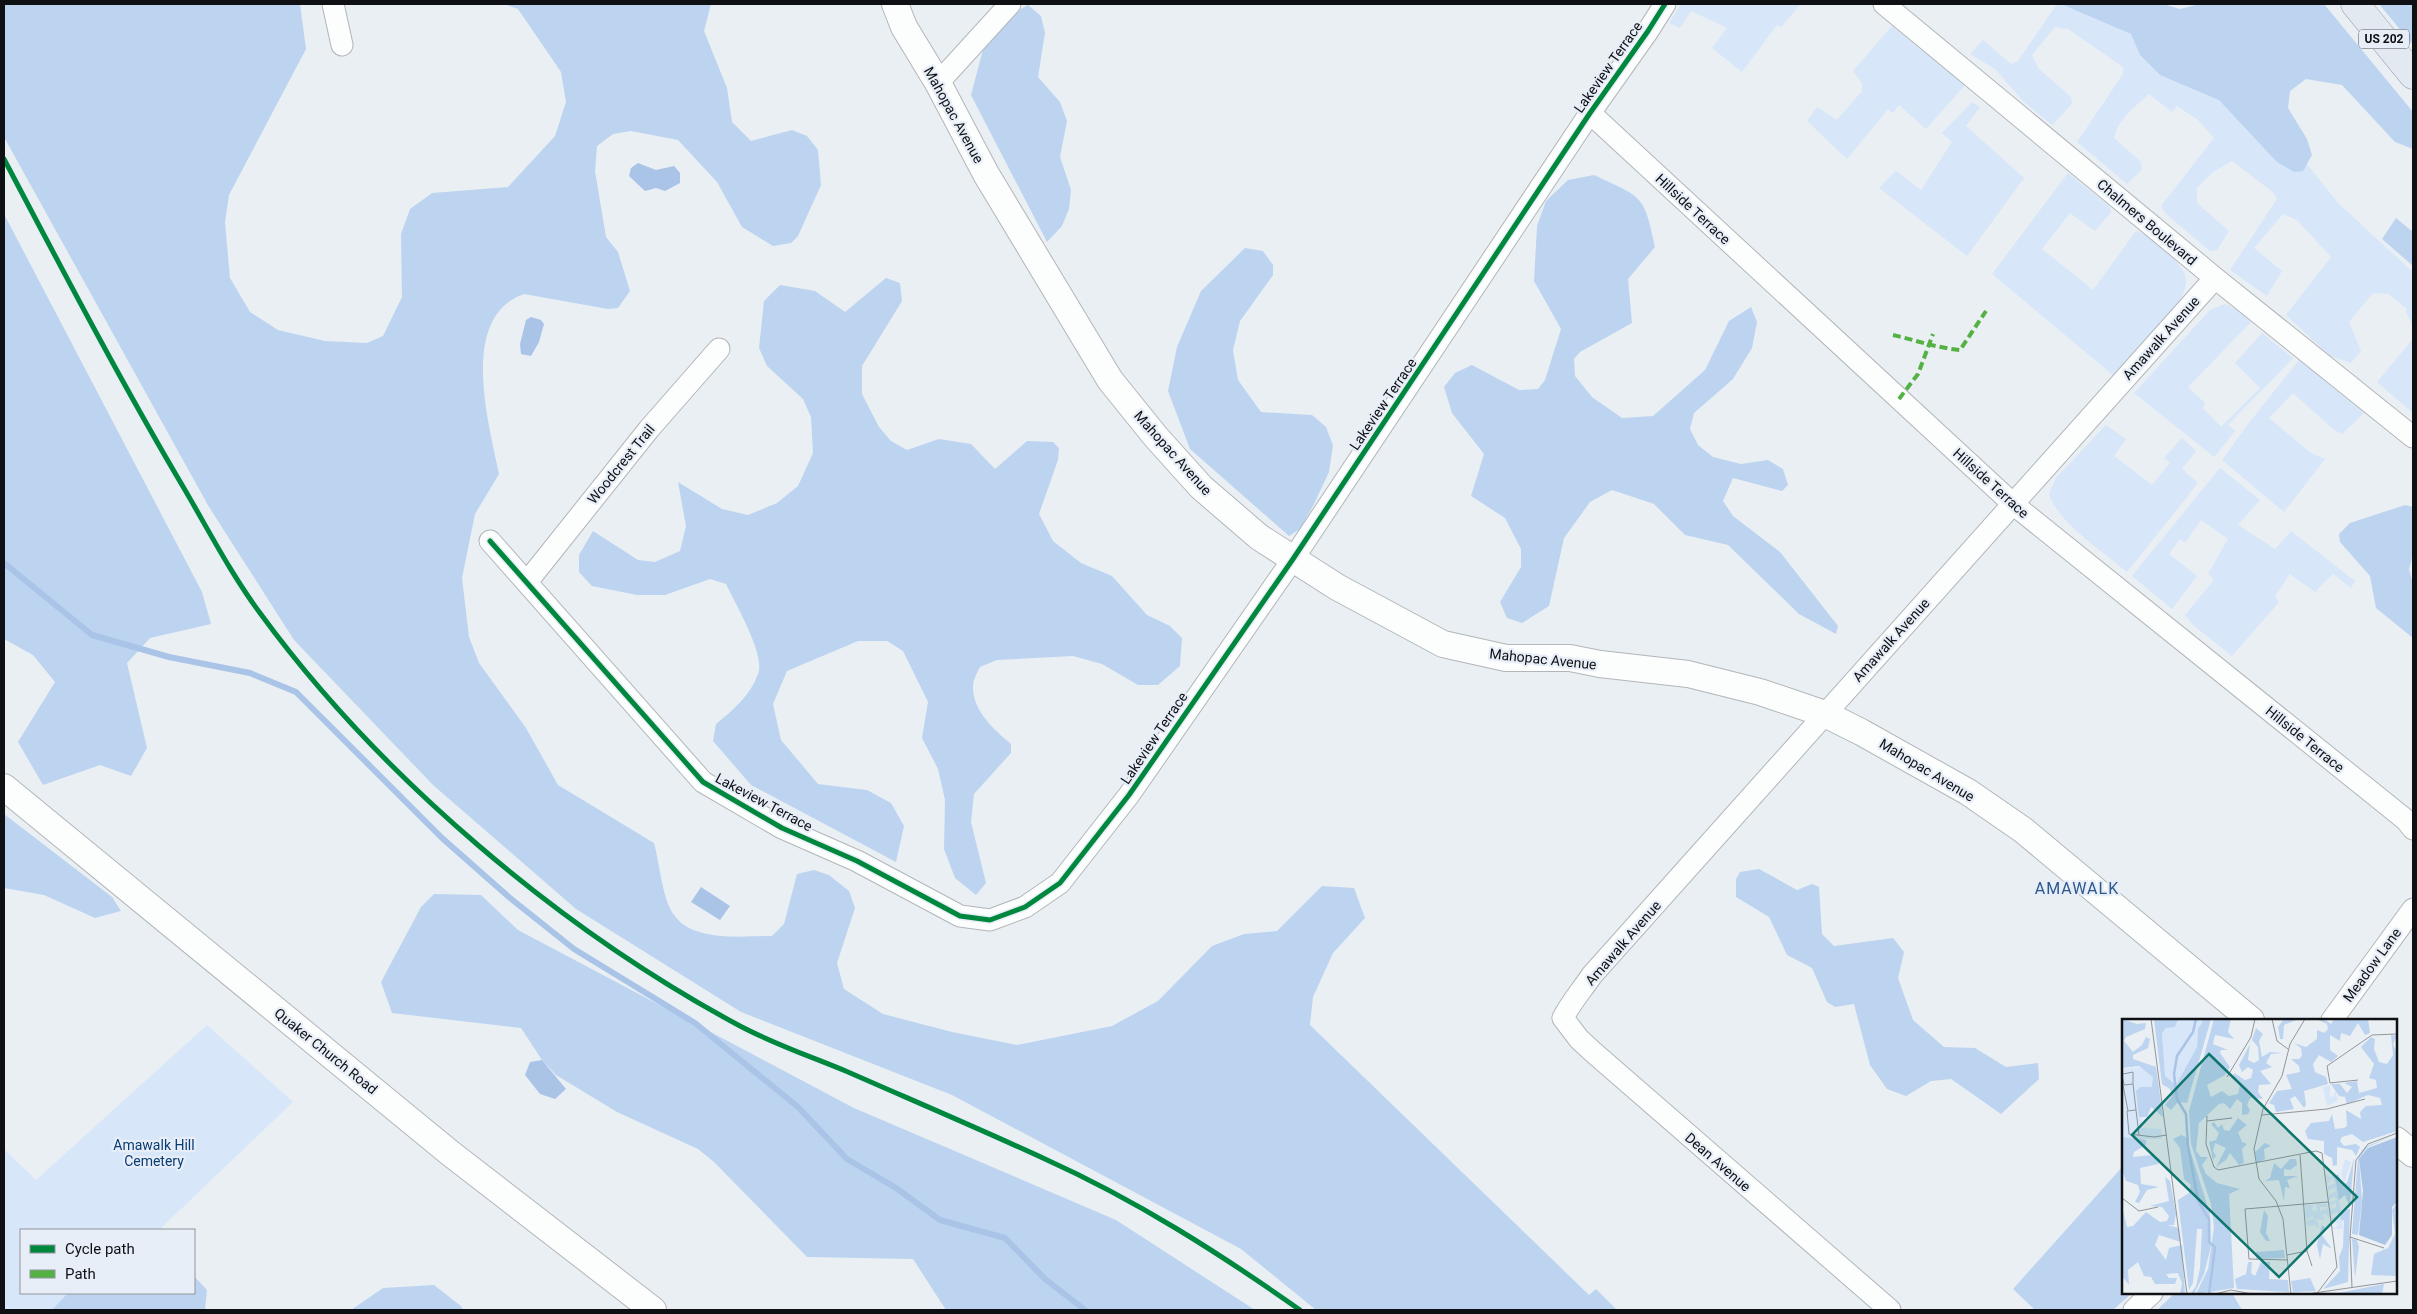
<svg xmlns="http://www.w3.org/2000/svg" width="2417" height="1314" font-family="Roboto,sans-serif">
	<rect width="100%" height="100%" fill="#eaeff4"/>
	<!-- green -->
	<g fill="#d7e6f8">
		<polygon points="1681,4 1801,4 1781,27 1777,25 1742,72 1712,48 1727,28 1691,11 1680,28 1669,23"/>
		<path d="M2057 4H2105L2275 125 2339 204 2413 272V326L2406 312 2407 309 2388 294 2373 293 2349 322 2361 351 2351 363 2330 356 2286 315 2331 257 2297 220 2283 214 2254 248 2282 271 2267 296 2230 270 2277 199 2274 193 2232 161 2213 172 2197 188V203L2229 231 2217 250 2210 251 2165 213 2161 206 2214 138 2198 120 2177 106 2172 112 2149 94C2136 106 2118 119 2114 138L2141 162 2142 170 2127 184 2077 142 2123 74V67L2068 29 2055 27 2032 55 2038 68 2071 97 2072 104 2052 125 2024 102 1995 69 1970 54 1983 40 2011 64 2018 61Z"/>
		<polygon points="1892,26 1965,85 1926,129 1899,105 1893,113 1888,109 1847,159 1807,121 1817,107 1837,120 1862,91 1862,83 1853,71"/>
		<polygon points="1972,102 1980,107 1966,126 2024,178 1967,256 1879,188 1896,171 1921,190 1952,142 1942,133"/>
		<path d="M2068 173 2110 207 2111 212 2095 231 2070 213 2042 249 2093 290 2136 231C2149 234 2186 265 2186 280 2187 288 2182 295 2179 302L2114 376 1992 274Z"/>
		<polygon points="2225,304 2241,312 2251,322 2188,387 2205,403 2203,408 2221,427 2260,388 2235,363 2262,333 2293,358 2228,425 2235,431 2214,457 2134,393 2210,310"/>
		<polygon points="2413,339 2413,413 2377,382"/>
		<polygon points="2299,360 2364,413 2342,434 2333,429 2293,393 2269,418 2311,453 2325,459 2284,512 2222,460 2248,424"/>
		<path d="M2106 425 2126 439 2114 456 2152 485 2170 463 2164 458 2182 438 2196 451 2182 469 2198 483 2127 572C2104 552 2058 523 2049 494L2056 478Z"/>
		<polygon points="2220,468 2260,500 2238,525 2275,549 2291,531 2355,581 2351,588 2333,574 2315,592 2290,574 2275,596 2279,602 2232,656 2193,625 2185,615 2214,580 2208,574 2228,539 2201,520 2185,543 2180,539 2169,554 2197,576 2172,609 2132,576"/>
		<polygon points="207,1025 293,1102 159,1230 21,1230 21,1293 94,1293 76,1310 4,1310 4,1149 36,1180"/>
	</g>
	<!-- forest -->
	<g fill="#bcd4f0">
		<path d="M4 4H300L306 49 229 195 225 222 230 278 250 312 278 330 325 341 367 343 383 336 402 297 401 234 410 209 432 193 508 187 555 136 566 102 561 72 518 9 504 4H711L704 31 727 88 732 122 751 141 792 130 807 136 818 150 821 185 798 236 791 243 773 246 742 227 717 182 678 140 631 131 613 134 597 146 595 171 606 237 618 252 630 291 618 308 608 309 524 294C458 317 489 424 499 474L475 514 462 578 469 637 479 663 526 728 558 785 654 843C659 862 661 885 668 904 683 944 737 936 772 936L784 924 797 874 814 870 829 875 849 891 855 908 837 963 844 989 883 1014 952 1032 1017 1045 1112 1026 1158 1001 1212 946 1244 934 1277 931 1322 886 1354 888 1365 918 1333 953 1313 997 1310 1025 1589 1295 1596 1289 1617 1310H1316L1241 1249 952 1095 741 1012 576 909 433 785 294 640 209 507 4 137Z"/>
		<polygon points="2061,4 2163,4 2180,9 2200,4 2324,4 2413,112 2413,149 2395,142 2342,85 2306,79 2290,91 2288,108 2307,139 2312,155 2303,171 2294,172 2277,162 2219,100 2160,75 2140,55 2131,34"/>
		<polygon points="2379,4 2413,4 2413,45"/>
		<polygon points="1028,5 1041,16 1045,33 1038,77 1060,102 1067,121 1060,157 1071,190 1069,209 1062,226 1047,242 971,95 984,46 1013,13"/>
		<path d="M1594 175C1642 198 1644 193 1655 247L1628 279 1632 323 1580 352 1574 359 1575 376 1592 397 1622 418 1653 416 1705 370 1729 321 1751 307 1757 322 1752 348 1733 379 1694 413 1690 429 1698 445 1713 457 1741 464 1768 460 1783 469 1788 485 1782 491 1733 478 1723 501 1733 516 1780 552 1838 626 1836 634 1799 614 1728 545 1685 535 1654 504 1612 490 1590 502 1564 538 1549 606 1522 623 1507 618 1500 602 1521 567V549L1505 518 1471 496 1484 454 1452 413 1444 387 1455 373 1472 365 1519 390 1538 389 1545 380 1561 329 1534 281 1537 226 1546 201 1568 180Z"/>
		<polygon points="4,214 202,592 211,624 150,638 127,663 147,748 131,776 100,765 43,785 18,742 55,682 33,655 4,639"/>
		<polygon points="2396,218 2413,232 2413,266 2382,239"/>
		<polygon points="1245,248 1263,251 1273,265 1273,275 1240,321 1233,350 1238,380 1261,412 1312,415 1326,427 1333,445 1329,472 1313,506 1300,529 1289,536 1190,449 1168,391 1177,347 1201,291"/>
		<path d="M886 278 900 283 902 301 862 366V394L879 427 891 441 907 450 939 439 971 444 995 469 1027 441 1053 442 1059 448 1058 460 1039 514 1053 541 1081 563 1112 576 1147 615 1170 626 1182 638 1180 666 1158 685H1138L1102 664 1073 656 997 660 980 667C977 673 973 680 973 686 972 710 994 730 1011 744V753L974 794 971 822 986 883 976 895 955 878 944 849 945 800 938 769 922 738 928 702 903 651 887 641H858L787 671 773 704 781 740 818 784 867 790 891 803 904 826 896 862 751 785 713 741 716 724C733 710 750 696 758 674 766 656 735 603 726 584L710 579 665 595H637L592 586 579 572V555L593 531 638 560 655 562 680 551 686 526 678 482 722 509 748 515 777 503 798 486 813 453 811 417 803 399 767 366 759 348 764 301 780 285 815 291 845 312Z"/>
		<polygon points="2405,505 2413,507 2413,554 2409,569 2413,584 2413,638 2376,608 2370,576 2340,542 2339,534 2350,523"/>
		<polygon points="4,814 112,897 121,911 95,918 44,895 4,888"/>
		<polygon points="1759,869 1797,890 1812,884 1819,887 1822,934 1834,946 1893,938 1904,952 1898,978 1913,1020 1944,1047 1975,1048 2006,1067 2038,1063 2039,1079 2001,1114 1951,1079 1931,1081 1906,1096 1887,1089 1870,1065 1854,1004 1835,1007 1827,1002 1812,968 1787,955 1769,917 1736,897 1736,879 1740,872"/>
		<polygon points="434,894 481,895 518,930 854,1108 1116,1220 1255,1310 946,1310 913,1259 807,1257 714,1162 698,1149 617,1112 556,1075 542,1060 521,1028 392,1013 381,982 421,907"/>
		<polygon points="2123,1166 2123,1293 2132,1293 2113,1310 2035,1310 2013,1289"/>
		<polygon points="194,1276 207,1290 205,1310 52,1310 68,1293 194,1293"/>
		<polygon points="434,1285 462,1307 462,1310 351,1310 383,1288"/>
		<polygon points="2175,1293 2232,1293 2242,1310 2157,1310"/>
	</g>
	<!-- water -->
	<g fill="#a9c4e7">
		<polygon points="638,163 656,170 674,166 680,173 680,183 665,191 656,188 645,191 629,176 631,168"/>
		<polygon points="531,317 541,320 544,324 539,342 531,356 521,354 520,344 526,320"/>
		<polygon points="701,887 730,906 720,920 691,902"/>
		<polygon points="542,1060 566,1089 555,1099 540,1094 525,1075 530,1062"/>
	</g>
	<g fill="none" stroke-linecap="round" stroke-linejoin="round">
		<!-- stream -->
		<polyline stroke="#a9c4e7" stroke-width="6" points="4,563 92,635 169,657 250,673 296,692 442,838 510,898 574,949 695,1023 798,1107 847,1159 896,1188 940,1220 1005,1238 1045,1279 1085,1310"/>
		<defs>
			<g id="minor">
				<polyline points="333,4 342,45"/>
				<polyline points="1884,4 2215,278 2413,437"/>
				<polyline points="938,83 1010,4"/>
				<polyline points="1590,113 2013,504 2406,820 2413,829"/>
				<polyline points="490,541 703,782 782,828 857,861 960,916 990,920 1025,907 1060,883 1129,795 1293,559 1590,113 1648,31 1665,4"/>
				<polyline points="527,582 649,429 719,349"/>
				<polyline points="2332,1020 2413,909"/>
				<path d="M1890 1310 1593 1052 1579 1039 1563 1018C1571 1002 1582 990 1592 975L2215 278"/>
				<polyline points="2134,1310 2152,1293"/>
			</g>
			<g id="tertiary">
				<polyline points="895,4 904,27 938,83 986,174 1110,380 1156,437 1201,487 1259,537 1337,587 1443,644 1506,658 1570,658 1600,664 1688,674 1760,692 1825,714 1861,732 1968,792 2023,830 2251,1020"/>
				<polyline points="4,787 450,1153 653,1310"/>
				<polyline points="2396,1140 2413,1154"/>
			</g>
			<polyline id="primary" points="2355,4 2413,75"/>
		</defs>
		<!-- minor casing -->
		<use href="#minor" stroke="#b2b6ba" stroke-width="23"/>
		<!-- tertiary casing -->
		<use href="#tertiary" stroke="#b2b6ba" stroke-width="28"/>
		<!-- primary casing -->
		<use href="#primary" stroke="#9ca8b5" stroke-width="29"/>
		<!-- minor -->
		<use href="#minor" stroke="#fcfdfd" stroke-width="21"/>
		<!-- tertiary -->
		<use href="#tertiary" stroke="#fcfdfd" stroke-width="26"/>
		<!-- primary -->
		<use href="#primary" stroke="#e3e9f0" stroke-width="28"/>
		<!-- quiet -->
		<g stroke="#54b144" stroke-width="4" stroke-dasharray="8 4" stroke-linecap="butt">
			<path d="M1893 335C1915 340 1937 348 1960 350L1986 311"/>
			<polyline points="1899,399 1918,374 1933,334"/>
		</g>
		<defs>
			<g id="cycleway">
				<path d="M4 159C63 271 121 382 185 490 209 531 231 574 260 613 380 777 561 930 740 1026 774 1044 812 1057 848 1072 914 1101 980 1129 1045 1159 1136 1200 1219 1253 1300 1310"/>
				<polyline points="490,541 703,782 782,828 857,861 960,916 990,920 1025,907 1060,883 1129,795 1293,559 1590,113 1648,31 1665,4"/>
			</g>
		</defs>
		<!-- cycleway casing -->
		<use href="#cycleway" stroke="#e7eef7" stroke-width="8"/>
		<!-- cycleway -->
		<use href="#cycleway" stroke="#00873e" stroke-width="5"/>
	</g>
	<g text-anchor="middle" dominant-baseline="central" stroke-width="4.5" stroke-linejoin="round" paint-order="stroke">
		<!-- shield labels -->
		<rect fill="#e7eef7" stroke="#4f5357" stroke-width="1" x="2359" y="29.5" width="50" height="19" rx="4"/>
		<g font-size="12" font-weight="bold" fill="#0e1013">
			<text x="2384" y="39">US 202</text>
		</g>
		<!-- street labels -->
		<g font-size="14" fill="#0e1013" stroke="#e7eef7">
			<text transform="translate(1608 67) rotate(-55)">Lakeview Terrace</text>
			<text transform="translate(954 115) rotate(61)">Mahopac Avenue</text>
			<text transform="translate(1693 209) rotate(43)">Hillside Terrace</text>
			<text transform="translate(2147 222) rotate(40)">Chalmers Boulevard</text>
			<text transform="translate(2161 338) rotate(-48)">Amawalk Avenue</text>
			<text transform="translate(1383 404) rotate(-56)">Lakeview Terrace</text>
			<text transform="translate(1173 453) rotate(48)">Mahopac Avenue</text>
			<text transform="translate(621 464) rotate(-51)">Woodcrest Trail</text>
			<text transform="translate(1991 483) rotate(42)">Hillside Terrace</text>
			<text transform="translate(1891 640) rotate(-48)">Amawalk Avenue</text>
			<text transform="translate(1543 659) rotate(6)">Mahopac Avenue</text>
			<text transform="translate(1154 738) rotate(-56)">Lakeview Terrace</text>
			<text transform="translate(2305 739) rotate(39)">Hillside Terrace</text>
			<text transform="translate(1927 770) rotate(31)">Mahopac Avenue</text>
			<text transform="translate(764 802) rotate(28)">Lakeview Terrace</text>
			<text transform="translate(1623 943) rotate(-49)">Amawalk Avenue</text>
			<text transform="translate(2372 965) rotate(-54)">Meadow Lane</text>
			<text transform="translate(326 1051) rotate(39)">Quaker Church Road</text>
			<text transform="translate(1718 1162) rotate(41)">Dean Avenue</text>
		</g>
		<!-- park labels -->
		<g font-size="14" fill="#093d76" stroke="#e7eef7">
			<text x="154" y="1145">Amawalk Hill<tspan x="154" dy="16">Cemetery</tspan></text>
		</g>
		<!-- quarter labels -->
		<g font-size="16" letter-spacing="1" fill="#2d588e" stroke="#e7eef7">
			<text x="2077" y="888">AMAWALK</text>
		</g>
	</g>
	<!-- overview -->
	<g transform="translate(2122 1019)">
		<rect width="275" height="275" fill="#eaeff4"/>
		<path d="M56 0H82L76 10 75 28 54 66 43 57 40 14 44 9 53 8ZM33 47 37 70 19 91 20 109 39 110 40 120H0V50ZM208 66V78L212 77 213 71 216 81 205 87 201 68ZM223 140 229 143 222 164 219 155ZM204 155 207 158 214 156 221 210H211L210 206 213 209 217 205 210 203V199L216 196 215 193 209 196 208 190 214 189V183L208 187 207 184 215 181 212 177 207 181V176L214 172 213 168 206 172V167L213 165 211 158 205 164ZM194 185H205L206 188H198V192L206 189 207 200 204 195H201L202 201 193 200 196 203V210L193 206 185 207 184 202 191 200V197L184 201 183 186H191L190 192 195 191Z" fill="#d7e6f8"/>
		<path d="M0 0 15 5 24 4 23 10 4 18 2 22 11 33 20 26 24 18 28 20 26 29 11 36V40L34 48 41 98 29 88 25 98H17L14 72 18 68H30L31 58 17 47 0 49ZM32 0H56L53 8 44 9 40 14 43 57 54 66 75 28 76 10 82 0H89L65 84 56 83 49 91 43 86 50 77 48 70 40 65ZM92 0H109L106 13 112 20 93 16 91 25 106 31H99L98 34 108 48 103 56 85 66 89 78 100 72 107 77 116 75 118 66 111 59 112 54 123 61 129 59 131 51 126 48 120 53 117 46 128 25 126 41 132 44 137 41 136 28 130 21 134 9 141 15 137 22 140 38 148 33 160 34 149 35 144 44 150 48 138 52 149 65 137 66 136 73 141 80 128 79 125 86 128 91 126 95 120 96V84L115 80 108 90 102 84 97 85 77 104 74 132 79 138H86L80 146 84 155 95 164 118 170 107 175 112 269 74 275 86 250 92 208 89 185 69 125 67 92ZM162 0 174 1 162 6 161 20H158L156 8ZM194 0H202L209 5 212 0H246L248 14 243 16 236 4 228 17 219 14 218 22 208 16V31L216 37 209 43 197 36 191 45 193 53 204 58 206 65 182 72 184 86 182 89 173 77 168 80 172 90 154 93 152 86 147 84 155 72 170 70 164 56 178 53 177 47 169 40H177L180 37 179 29 172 24 184 28 195 20V11L202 14 206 10 205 5ZM269 16 275 17 271 25 275 34V112L241 123 230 115 220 118 218 122 222 127 234 125 238 128 234 137 230 131 215 128V146L211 147 210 139 202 135V122L186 120 183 112 189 104 207 102 210 95 213 110 222 109 225 107 224 91 239 100 238 93 244 87 260 86 258 79 246 76 225 85 223 78 217 77 209 65H218L225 74 230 68 222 64 235 62 237 74 255 69 254 61 247 59 252 45 239 28 249 18 253 20 252 30 257 43 265 45 271 36ZM116 99 125 106 116 113 120 123 125 125 120 130 122 144 117 146 108 134 104 141 94 148 104 129 93 124 91 132 94 137 91 141 87 123 94 121 97 114 89 105 92 103 96 109 100 105 102 111 107 112ZM275 115 246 128 237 140 240 182 236 216 230 215 236 139 243 128ZM59 116 64 118 88 195 89 227 82 255 72 275 69 274 74 267 78 249 80 210H75L71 264 67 271 56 181 67 174 69 166 62 160 58 129 51 120ZM0 118 24 121V126L12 133 11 138 30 136 38 140 36 145 18 149 19 165 37 168 25 171 17 184 13 183 18 173 16 166 4 162 0 151ZM143 124 149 127 142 130 143 140 135 144 133 133ZM232 139 228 187H227L223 176 217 181 213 157 216 155 221 165 225 164ZM168 140H174L175 146 168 151 162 150V157H176L165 161 168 169 163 168 162 182 157 161 143 162 148 159 152 144 159 150ZM43 158 48 162 54 194 52 206H45L57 209 59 223 37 216 33 226 44 241 47 229 60 226 63 275H58L60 264 56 254 44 255 47 259H55L53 265H33L29 258 22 257 16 243 6 251 7 266 0 257V188L5 208 11 207 24 193 38 203 45 202 47 197 40 188 28 187 47 182ZM275 184V257L249 256 252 235 266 229 273 215 270 191ZM221 190 222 194 223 191 228 190 226 263 201 270 218 252 217 238 221 228 222 202 218 200ZM142 191 146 197 144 214 148 222H144L138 213ZM200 206 205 210 200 216 210 230 201 225 198 240 195 226ZM230 220 235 221 237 228 233 259ZM162 231 163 239 134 240V233ZM126 243H130L129 254 133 257 139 243H148L147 260 166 261 167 273 115 270 113 260 124 255ZM188 259 194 272 171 273 169 262ZM262 265 260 275H211Z" fill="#bcd4f0"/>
		<path d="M275 118V183L270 188V216L263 226 237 216 241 172 237 140 246 129Z" fill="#a9c4e7"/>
		<path fill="none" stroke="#a9c4e7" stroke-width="2.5" d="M74 0 71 13 55 37 52 55 55 80 64 95 66 127 76 182 87 200V223L93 228 87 275"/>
		<path fill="none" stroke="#92969a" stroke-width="1" d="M29 0 65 275M150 0 155 22 166 30M0 55 2 66 11 65 14 91M1 55 11 53V65M105 58 129 18 133 0M236 61 208 64 205 47 250 16 275 15M1 66 6 92M140 96 205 90 243 80M85 97 84 125 92 148 96 151 194 132 200 134 215 248 196 273M85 102 110 99M17 116 14 91 5 92 7 115 32 118 45 116M178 136 185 232 190 247M0 179 17 192 36 188M228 218 262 229M165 236 185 232M166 241 127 240 123 190 206 183M230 269 228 218 234 141 246 125 275 114M93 275 109 271 130 275M169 275 161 200 154 182 137 160 132 130 141 90 160 57 168 25 183 0M185 275 275 262"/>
		<path fill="#0f766e" fill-opacity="0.15" stroke="#0f766e" stroke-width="2.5" d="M87 35 235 178 157 258 10 116Z"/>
		<rect width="275" height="275" fill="none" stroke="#0e1013" stroke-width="2.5"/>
	</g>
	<!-- border -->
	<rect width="2417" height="1314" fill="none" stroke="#0e1013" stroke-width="10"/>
	<!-- legend -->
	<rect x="20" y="1229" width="175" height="65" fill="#e7eef7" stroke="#90959c"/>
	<rect x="30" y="1245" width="25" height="8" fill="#00873e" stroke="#90959c"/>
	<text x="65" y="1254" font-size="15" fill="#0e1013">Cycle path</text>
	<rect x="30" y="1270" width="25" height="8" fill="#54b144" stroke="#90959c"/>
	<text x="65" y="1279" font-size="15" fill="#0e1013">Path</text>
</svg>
